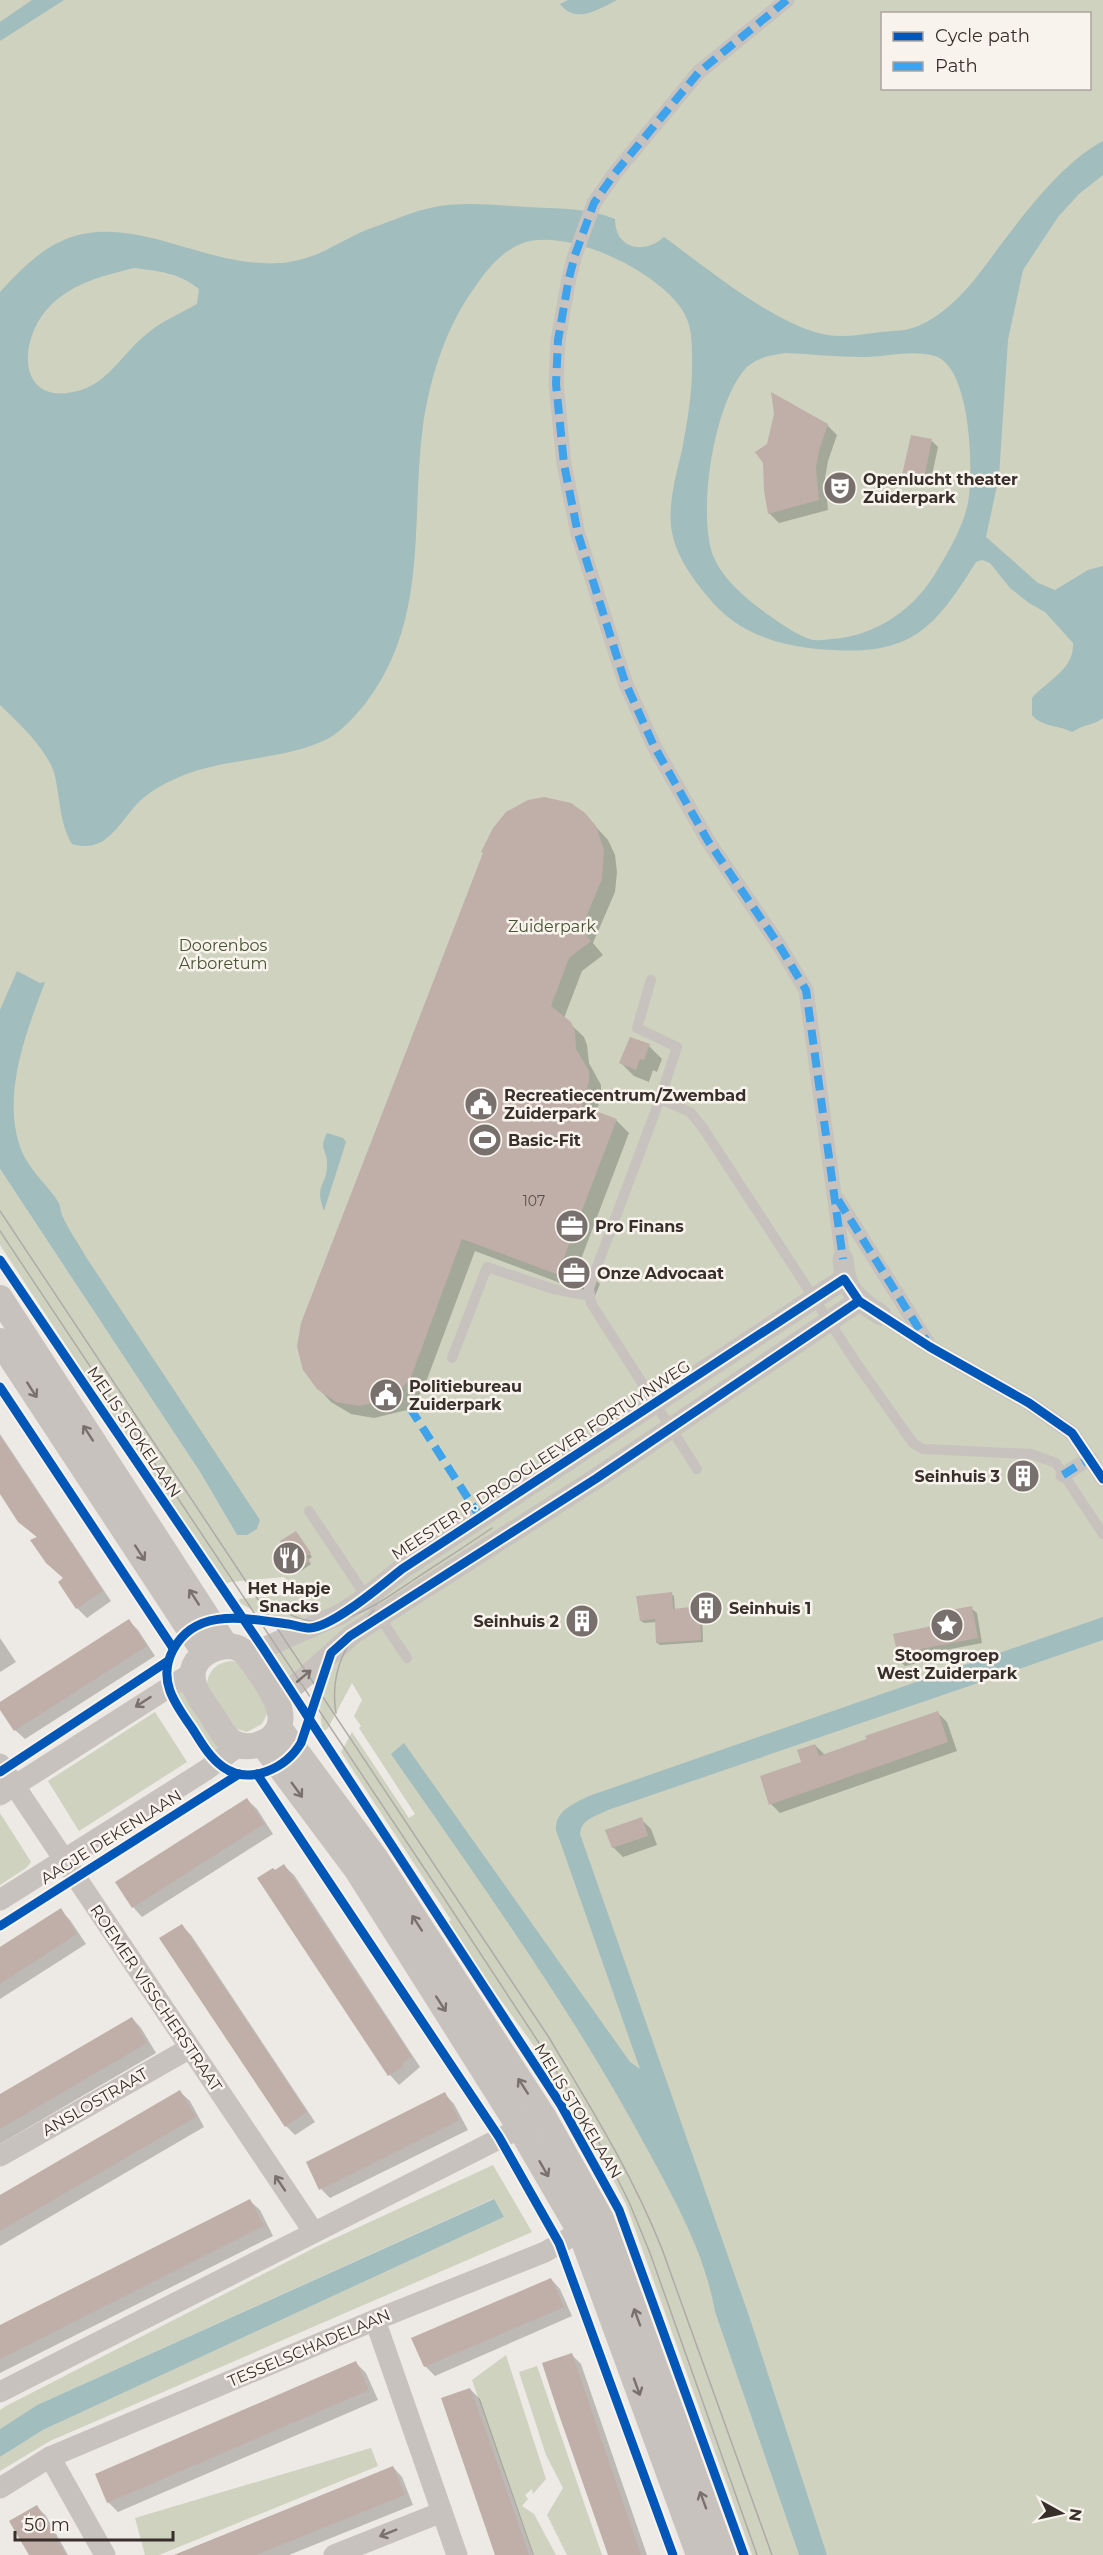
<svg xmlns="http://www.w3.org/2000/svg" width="1103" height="2555" font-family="Montserrat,sans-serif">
	<rect width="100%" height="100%" fill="#ede9e4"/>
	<!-- green -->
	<g fill="#ced2bf" fill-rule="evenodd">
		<path d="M0 0H1103V2555H813L713 2294 715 2312 799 2555H752L626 2204 597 2149 534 2046 446 1924 451 1920 341 1752 352 1732 409 1818 415 1814 359 1728 361 1726 354 1716 362 1700 352 1683 328 1728 323 1732C318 1708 319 1686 333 1665L289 1682 270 1652 311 1617C283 1624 260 1616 237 1601L240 1599 296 1594 284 1577 230 1582 224 1586 0 1245V1169L200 1472 237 1535H247L0 1150ZM882 14H1090V88H882Z"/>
		<path d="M233 1661 238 1663 263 1698 268 1712 262 1724 247 1732 233 1728 207 1684C208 1670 219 1661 233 1661Z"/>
		<polygon points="181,1687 222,1743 214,1755 173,1692"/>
		<polygon points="155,1712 187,1762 79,1831 48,1781"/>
		<polygon points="0,1813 31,1862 26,1868 0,1885"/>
		<polygon points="493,2165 532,2232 50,2441 0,2471 0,2457 43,2430 504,2217 493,2199 37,2405 0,2429 0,2410 6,2406 318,2246"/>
		<polygon points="506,2355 546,2479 533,2494 532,2489 525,2495 528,2499 522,2506 534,2514 556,2555 533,2555 472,2380"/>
		<polygon points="537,2366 602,2555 567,2555 547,2515 563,2488 546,2455 519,2372"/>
		<polygon points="371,2448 378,2466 159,2555 145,2555 135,2518"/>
	</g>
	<!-- water -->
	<g fill="#a2bdbd" fill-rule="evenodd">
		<polygon points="32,0 64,0 0,41 0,22"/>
		<path d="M568 0H617C599 9 576 25 560 4Z"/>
		<path d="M1103 141V175L1079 194 1058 217 1023 270 1008 340 999 476 986 537 1038 583 1055 590 1088 570 1103 566V718C1097 724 1082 725 1072 732 1058 725 1042 727 1032 715V698C1047 681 1075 669 1073 643L1045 612 1029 603 1010 588 990 563 982 560 976 562C936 626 913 655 833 650 785 648 739 636 708 597 693 579 676 556 672 532 667 507 676 475 682 450 687 424 692 395 692 368 692 353 693 334 687 319 669 275 569 227 523 243 502 251 487 269 475 287 446 326 430 378 423 425 410 523 430 619 365 704 356 715 342 731 329 738 282 762 226 756 177 778 163 784 147 793 136 805 117 826 105 854 72 844 60 824 60 799 55 776 49 751 18 722 0 705V292C25 265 51 238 89 233 150 224 214 268 281 263 322 259 338 240 374 227 392 221 411 212 430 208 461 201 494 205 525 207 557 209 584 207 615 219 615 249 644 255 664 237 707 268 776 326 827 335 845 338 864 334 882 332 889 331 897 331 905 330 936 324 964 294 982 270 1013 229 1057 165 1103 141ZM134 268C158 271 180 273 199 289L197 304C181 313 164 320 149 332 127 348 110 380 84 389 16 412 16 339 51 305 73 283 105 275 134 268ZM785 353C811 354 837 357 862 357 885 357 913 349 935 356 971 367 974 471 968 503 963 527 950 549 938 569 916 608 877 636 832 639 827 639 820 641 814 640 798 637 773 618 759 608 742 595 723 578 714 558 696 515 714 400 747 367 758 357 772 355 785 353Z"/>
		<path d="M17 971 40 983 45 982C26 1033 0 1098 22 1152 30 1170 46 1184 57 1200 61 1205 60 1212 63 1217 69 1231 79 1244 86 1257L260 1520 257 1529 247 1535H237L200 1472 0 1169V1010Z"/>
		<path d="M327 1133 343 1138 346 1142 324 1211C314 1183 327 1187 327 1165 328 1150 318 1150 327 1133Z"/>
		<path d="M1103 1617V1640L608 1810C596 1816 581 1819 580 1834L749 2316 827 2555H799L715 2312C706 2257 677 2204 651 2156 576 2015 482 1885 391 1754L404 1743 630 2062 640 2069 556 1830C555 1811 573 1804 589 1796Z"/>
		<polygon points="494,2199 504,2217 43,2430 0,2457 0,2429 37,2405"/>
	</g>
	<!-- shadow -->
	<g fill="#0003">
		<polygon points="827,425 837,435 828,461 825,478 828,510 779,523 769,513 765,462"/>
		<polygon points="932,441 938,447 930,485 910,481 904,475"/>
		<polygon points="584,814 608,840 615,855 617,872 615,892 593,943 603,955 582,971 564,1018 584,1037 587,1045 589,1063 601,1085 601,1096 596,1113 616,1120 629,1133 578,1267 587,1271 600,1284 595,1296 475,1251 423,1390 407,1410 374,1418 351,1414 331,1402 318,1388"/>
		<polygon points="649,1046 662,1059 657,1072 653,1070 649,1082 634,1076 621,1063"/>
		<polygon points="0,1434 111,1601 87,1618 77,1608 65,1579 38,1538 30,1531 0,1488"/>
		<polygon points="298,1535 312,1557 308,1560 311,1564 298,1573 281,1549"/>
		<polygon points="671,1594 674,1596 675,1610 700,1607 702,1610 703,1642 660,1645 657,1643 657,1622 644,1623 641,1621"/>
		<polygon points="971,1608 977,1613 982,1643 925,1654 926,1661 905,1666 900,1661 938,1626"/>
		<polygon points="129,1621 138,1630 155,1656 25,1739 15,1730 0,1704"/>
		<polygon points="0,1638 16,1662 0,1672"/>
		<polygon points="937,1712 947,1722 957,1751 780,1813 771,1804 815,1745 825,1755"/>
		<polygon points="247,1800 257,1809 273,1834 142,1917 133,1907 117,1883"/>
		<polygon points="641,1819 651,1829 657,1845 623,1857 613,1847"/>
		<polygon points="284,1866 294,1875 420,2067 399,2085 390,2075 259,1879"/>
		<polygon points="60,1910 70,1920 86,1944 0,1999 0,1949"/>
		<polygon points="182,1926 191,1935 315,2122 295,2135 286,2126"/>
		<polygon points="132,2018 141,2028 156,2053 0,2144 0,2095"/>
		<polygon points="180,2092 190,2101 204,2127 0,2246 0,2197"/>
		<polygon points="445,2094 454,2104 468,2130 330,2198 321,2189"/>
		<polygon points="250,2201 260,2210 273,2236 0,2373 0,2326"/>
		<polygon points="551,2279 560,2289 572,2316 435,2376 425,2366"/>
		<polygon points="571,2354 581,2364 647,2555 610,2555"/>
		<polygon points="356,2363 366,2373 378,2400 118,2512 108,2502"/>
		<polygon points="470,2389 480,2399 534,2555 497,2555"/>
		<polygon points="393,2467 402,2477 413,2505 289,2555 175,2555"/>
		<polygon points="37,2507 46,2516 68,2555 31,2555"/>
	</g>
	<!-- building -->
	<g fill="#bfafa8">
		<polygon points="771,392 828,424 819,451 816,468 819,500 768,514 764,490 763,463 755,452 767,444 774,414"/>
		<polygon points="911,435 932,439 924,480 902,475"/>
		<polygon points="544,797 571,803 585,813 596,826 604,850 602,879 581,929 591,941 569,958 551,1006 571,1022 575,1031 576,1049 589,1071 589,1082 582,1106 617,1119 563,1260 588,1270 583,1284 462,1239 411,1377 394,1398 360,1406 336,1402 317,1389 303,1370 297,1347 301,1323 483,853 481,852 493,828 506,812 528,800"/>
		<polygon points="630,1037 650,1044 644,1060 640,1059 636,1070 619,1063"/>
		<polygon points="0,1436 103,1591 76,1609 58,1582 63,1578 46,1563 30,1540 37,1537 18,1522 0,1494"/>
		<polygon points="296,1531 311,1553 306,1556 310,1561 294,1571 279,1548 283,1545 280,1541"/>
		<polygon points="672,1592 673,1609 700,1606 701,1640 656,1643 655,1619 640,1621 636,1596"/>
		<polygon points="972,1606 978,1638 921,1649 922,1656 899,1661 893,1634 937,1625 935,1613"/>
		<polygon points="129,1619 147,1646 14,1731 0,1710 0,1702"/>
		<polygon points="938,1711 948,1742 769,1805 760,1776 801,1762 797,1750 815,1744 819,1756 867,1739 865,1736"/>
		<polygon points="247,1798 264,1824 132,1908 115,1882"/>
		<polygon points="642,1817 648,1836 612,1848 605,1830"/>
		<polygon points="284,1864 412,2057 402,2063 404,2066 388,2076 257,1878 273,1868 275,1870"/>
		<polygon points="61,1908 77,1934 0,1984 0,1947"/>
		<polygon points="182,1924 307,2112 285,2127 159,1938"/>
		<polygon points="132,2017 147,2043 0,2129 0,2094"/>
		<polygon points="180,2090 196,2117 0,2231 0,2195"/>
		<polygon points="445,2092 459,2120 319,2190 306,2162"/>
		<polygon points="250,2199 264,2226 0,2359 0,2325"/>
		<polygon points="551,2278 564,2307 424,2367 411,2338"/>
		<polygon points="572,2353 618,2488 641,2555 608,2555 557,2409 542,2363"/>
		<polygon points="356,2361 369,2390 107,2503 95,2474"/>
		<polygon points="470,2388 487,2434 529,2555 495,2555 472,2488 441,2398"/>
		<polygon points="393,2466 405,2495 256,2555 174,2555"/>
		<polygon points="37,2505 66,2555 29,2555 9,2521"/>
	</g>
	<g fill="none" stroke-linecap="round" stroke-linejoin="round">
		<!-- service -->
		<g stroke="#c7c2bd" stroke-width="10">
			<polyline points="651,980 637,1028 677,1047 660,1099 589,1288 591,1303 697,1469"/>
			<polyline points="660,1099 690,1112 703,1128 857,1364 913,1443 923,1449 1031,1454 1056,1463 1103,1534"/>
			<polyline points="452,1358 487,1267 553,1289 590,1296"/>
			<polyline points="309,1511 407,1658"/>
		</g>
		<!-- pedestrian -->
		<g stroke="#c7c2bd" stroke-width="15">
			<polyline points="787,0 699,72 615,173 594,203 575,255 569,278 558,340 556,384 564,464 578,534 625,682 654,746 708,841 779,945 806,990 843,1259"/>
			<polyline points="838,1200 927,1342"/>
			<polyline points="881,1315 930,1347 1029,1403 1072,1433 1103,1479"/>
			<polyline points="1063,1475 1090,1458"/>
		</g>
		<!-- minor -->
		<g stroke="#c7c2bd" stroke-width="21">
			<path d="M843 1259C845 1289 855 1299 881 1315"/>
			<polyline points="247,1655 341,1614 367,1597 402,1569 844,1279"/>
			<polyline points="278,1701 353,1634 597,1478 859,1301"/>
			<polyline points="0,1764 313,2231"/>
			<polyline points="0,1795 193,1672"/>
			<polyline points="0,1900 206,1770 240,1745"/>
			<polyline points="0,2156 190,2048"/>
			<polyline points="375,2320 457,2555"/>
			<polyline points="0,2392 534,2121"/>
			<polyline points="50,2457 105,2555"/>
			<polyline points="0,2488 50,2457 375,2320 545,2252 593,2224"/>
			<polyline points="334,2555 442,2512"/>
		</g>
		<!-- tertiary -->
		<g stroke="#c7c2bd" stroke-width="26">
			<polyline points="0,1298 226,1646"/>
			<polyline points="0,1341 205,1653"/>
			<path d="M226 1646C232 1646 238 1647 243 1651 250 1657 255 1666 260 1673 275 1694 296 1727 263 1743 253 1747 242 1748 232 1742 224 1737 218 1725 213 1717 207 1707 197 1696 194 1685 187 1662 206 1649 226 1646Z"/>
			<polyline points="279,1728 376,1859 543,2116 601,2219 723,2555"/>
			<polyline points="262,1743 357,1870 520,2128 581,2233 699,2555"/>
		</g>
		<!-- tram -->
		<g stroke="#afaaa7" stroke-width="1.5">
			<path d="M0 1211 548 2036C589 2105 632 2173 662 2249L772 2555"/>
			<polyline points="0,1231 444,1898 539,2043 601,2146 629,2202 650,2253 757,2555"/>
			<path d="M264 1598C320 1644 360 1616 412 1581 439 1563 466 1546 492 1528"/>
			<path d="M336 1713C329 1671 347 1640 374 1610"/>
		</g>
		<!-- quiet -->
		<g stroke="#3fa3eb" stroke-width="8" stroke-dasharray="15 8" stroke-linecap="butt">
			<polyline points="787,0 699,72 615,173 594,203 575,255 569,278 558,340 556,384 564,464 578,534 625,682 654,746 708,841 779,945 806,990 843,1259"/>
			<polyline points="838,1200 926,1340"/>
			<polyline points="410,1408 480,1517"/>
			<polyline points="1063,1475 1090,1458"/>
		</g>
		<defs>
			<g id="cycleway">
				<polyline points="0,1260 263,1648 561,2105 619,2210 744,2555"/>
				<path d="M859 1301 597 1478 350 1636 331 1653 301 1743C286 1768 250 1786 223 1767 209 1757 201 1742 192 1728 175 1704 157 1680 173 1650 196 1606 248 1619 288 1624 295 1625 303 1628 310 1628 333 1627 384 1583 402 1569L844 1279 859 1301 930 1347 1029 1403 1072 1433 1103 1479"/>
				<polyline points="0,1387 173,1648"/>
				<polyline points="0,1772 168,1661"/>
				<polyline points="257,1774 499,2137 559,2243 673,2555"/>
				<polyline points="0,1926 239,1774"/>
			</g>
		</defs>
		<!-- cycleway casing -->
		<use href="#cycleway" stroke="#f9f3ed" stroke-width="13"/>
		<!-- cycleway -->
		<use href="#cycleway" stroke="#0057b8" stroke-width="9"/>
	</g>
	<!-- one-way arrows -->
	<defs><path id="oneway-shaft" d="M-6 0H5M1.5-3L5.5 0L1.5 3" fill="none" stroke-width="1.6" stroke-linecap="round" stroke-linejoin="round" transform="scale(1.5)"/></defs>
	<g stroke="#78716d">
		<use href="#oneway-shaft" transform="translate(32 1390) rotate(57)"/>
		<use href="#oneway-shaft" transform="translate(88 1433) rotate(-123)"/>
		<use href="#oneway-shaft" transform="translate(140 1553) rotate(57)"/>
		<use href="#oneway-shaft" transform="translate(194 1597) rotate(-123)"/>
		<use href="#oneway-shaft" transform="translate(304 1676) rotate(-40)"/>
		<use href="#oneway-shaft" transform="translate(143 1702) rotate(147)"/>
		<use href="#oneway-shaft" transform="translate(297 1790) rotate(54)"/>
		<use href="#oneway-shaft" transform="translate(417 1923) rotate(-123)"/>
		<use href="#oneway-shaft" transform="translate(441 2004) rotate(57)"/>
		<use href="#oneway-shaft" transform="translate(523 2086) rotate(-123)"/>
		<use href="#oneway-shaft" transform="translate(544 2169) rotate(60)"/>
		<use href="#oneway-shaft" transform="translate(280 2183) rotate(-124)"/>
		<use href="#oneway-shaft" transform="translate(637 2317) rotate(-110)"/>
		<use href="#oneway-shaft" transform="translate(637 2387) rotate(70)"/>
		<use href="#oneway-shaft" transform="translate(703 2500) rotate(-110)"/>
		<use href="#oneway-shaft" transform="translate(388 2533) rotate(158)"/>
	</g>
	<!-- icons -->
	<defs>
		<symbol id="theatre-disc" viewBox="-11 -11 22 22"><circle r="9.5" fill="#77706c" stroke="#f9f3ed"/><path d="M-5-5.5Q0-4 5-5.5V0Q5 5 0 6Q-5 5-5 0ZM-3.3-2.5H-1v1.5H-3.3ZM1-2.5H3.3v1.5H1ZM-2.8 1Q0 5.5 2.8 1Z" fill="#fff"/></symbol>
		<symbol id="civic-disc" viewBox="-11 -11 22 22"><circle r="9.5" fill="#77706c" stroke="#f9f3ed"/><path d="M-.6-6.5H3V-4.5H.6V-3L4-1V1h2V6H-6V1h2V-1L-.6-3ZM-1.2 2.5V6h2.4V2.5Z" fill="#fff"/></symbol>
		<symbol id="stadium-disc" viewBox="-11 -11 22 22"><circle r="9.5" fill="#77706c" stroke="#f9f3ed"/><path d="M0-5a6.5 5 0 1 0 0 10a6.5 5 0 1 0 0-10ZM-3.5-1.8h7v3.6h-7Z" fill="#fff"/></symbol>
		<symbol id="office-disc" viewBox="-11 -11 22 22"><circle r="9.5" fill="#77706c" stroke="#f9f3ed"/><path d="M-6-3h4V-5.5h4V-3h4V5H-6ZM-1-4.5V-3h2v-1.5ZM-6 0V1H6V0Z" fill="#fff"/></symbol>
		<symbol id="building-disc" viewBox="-11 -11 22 22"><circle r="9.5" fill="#77706c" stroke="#f9f3ed"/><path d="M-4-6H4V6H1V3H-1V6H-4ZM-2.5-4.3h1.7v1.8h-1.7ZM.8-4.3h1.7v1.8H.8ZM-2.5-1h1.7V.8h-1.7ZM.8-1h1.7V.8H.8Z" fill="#fff"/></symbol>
		<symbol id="restaurant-disc" viewBox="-11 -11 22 22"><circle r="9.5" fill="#77706c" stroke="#f9f3ed"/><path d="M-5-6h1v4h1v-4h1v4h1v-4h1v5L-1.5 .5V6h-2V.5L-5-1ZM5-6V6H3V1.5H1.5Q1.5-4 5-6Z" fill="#fff"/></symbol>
		<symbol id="sight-disc" viewBox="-11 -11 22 22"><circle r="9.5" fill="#77706c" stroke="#f9f3ed"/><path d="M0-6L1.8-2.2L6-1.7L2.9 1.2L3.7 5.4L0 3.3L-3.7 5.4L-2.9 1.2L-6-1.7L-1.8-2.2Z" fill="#fff"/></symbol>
	</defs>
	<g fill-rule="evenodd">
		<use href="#theatre-disc" x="821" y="469" width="38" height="38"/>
		<use href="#civic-disc" x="462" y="1085" width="38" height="38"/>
		<use href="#stadium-disc" x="466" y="1121" width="38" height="38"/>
		<use href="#office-disc" x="553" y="1207" width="38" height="38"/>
		<use href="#office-disc" x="555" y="1254" width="38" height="38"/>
		<use href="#civic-disc" x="367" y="1376" width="38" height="38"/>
		<use href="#building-disc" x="1004" y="1457" width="38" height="38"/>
		<use href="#restaurant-disc" x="270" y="1539" width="38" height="38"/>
		<use href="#building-disc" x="687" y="1589" width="38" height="38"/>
		<use href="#building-disc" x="563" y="1602" width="38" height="38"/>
		<use href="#sight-disc" x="928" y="1606" width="38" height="38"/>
	</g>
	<g text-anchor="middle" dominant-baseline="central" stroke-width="5" stroke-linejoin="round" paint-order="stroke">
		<!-- number labels -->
		<g font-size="14" fill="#5a4f4a">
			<text x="534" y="1201">107</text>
		</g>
		<!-- poi labels -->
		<g font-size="16" font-weight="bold" fill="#382f2b" stroke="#f9f3ed" text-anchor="start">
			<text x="863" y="479">Openlucht theater<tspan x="863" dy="18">Zuiderpark</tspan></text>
			<text x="504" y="1095">Recreatiecentrum/Zwembad<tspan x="504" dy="18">Zuiderpark</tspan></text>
			<text x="508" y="1140">Basic-Fit</text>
			<text x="595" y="1226">Pro Finans</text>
			<text x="597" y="1273">Onze Advocaat</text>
			<text x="409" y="1386">Politiebureau<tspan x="409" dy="18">Zuiderpark</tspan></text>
			<text x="1000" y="1476" text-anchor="end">Seinhuis 3</text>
			<text x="289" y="1588" text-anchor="middle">Het Hapje<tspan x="289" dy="18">Snacks</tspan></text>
			<text x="729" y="1608">Seinhuis 1</text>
			<text x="559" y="1621" text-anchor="end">Seinhuis 2</text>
			<text x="947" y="1655" text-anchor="middle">Stoomgroep<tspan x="947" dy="18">West Zuiderpark</tspan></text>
		</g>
		<!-- park labels -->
		<g font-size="16" fill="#475431" stroke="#f9f3ed">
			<text x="552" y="926">Zuiderpark</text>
			<text x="223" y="945">Doorenbos<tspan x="223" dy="18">Arboretum</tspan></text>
		</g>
		<!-- street labels -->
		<g font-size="16" fill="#382f2b" stroke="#f9f3ed">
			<text transform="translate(134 1432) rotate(56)">MELIS STOKELAAN</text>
			<text transform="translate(541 1460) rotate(-33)">MEESTER P. DROOGLEEVER FORTUYNWEG</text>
			<text transform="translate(111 1837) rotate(-32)">AAGJE DEKENLAAN</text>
			<text transform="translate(156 1998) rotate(56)">ROEMER VISSCHERSTRAAT</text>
			<text transform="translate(95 2102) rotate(-30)">ANSLOSTRAAT</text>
			<text transform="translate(578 2111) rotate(59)">MELIS STOKELAAN</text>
			<text transform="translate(309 2348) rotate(-23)">TESSELSCHADELAAN</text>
		</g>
	</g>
	<!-- legend -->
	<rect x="881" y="12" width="210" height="78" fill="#f9f3ed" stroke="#aca59f" stroke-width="1.5"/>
	<rect x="893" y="32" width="30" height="9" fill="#0057b8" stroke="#aca59f" stroke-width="1.5"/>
	<text x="935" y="42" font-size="18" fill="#382f2b">Cycle path</text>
	<rect x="893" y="62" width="30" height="9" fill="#3fa3eb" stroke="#aca59f" stroke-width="1.5"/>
	<text x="935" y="72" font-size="18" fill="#382f2b">Path</text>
	<!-- north arrow -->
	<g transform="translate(1061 2513) rotate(98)" stroke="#f9f3ed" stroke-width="4.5" paint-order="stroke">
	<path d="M0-4.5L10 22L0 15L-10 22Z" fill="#382f2b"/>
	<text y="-9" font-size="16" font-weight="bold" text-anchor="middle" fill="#382f2b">N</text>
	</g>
	<!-- scale -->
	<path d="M15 2531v9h158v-9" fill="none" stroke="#382f2b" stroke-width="3"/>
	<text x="24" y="2531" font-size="18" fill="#382f2b" stroke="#f9f3ed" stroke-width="4.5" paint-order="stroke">50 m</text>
</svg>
